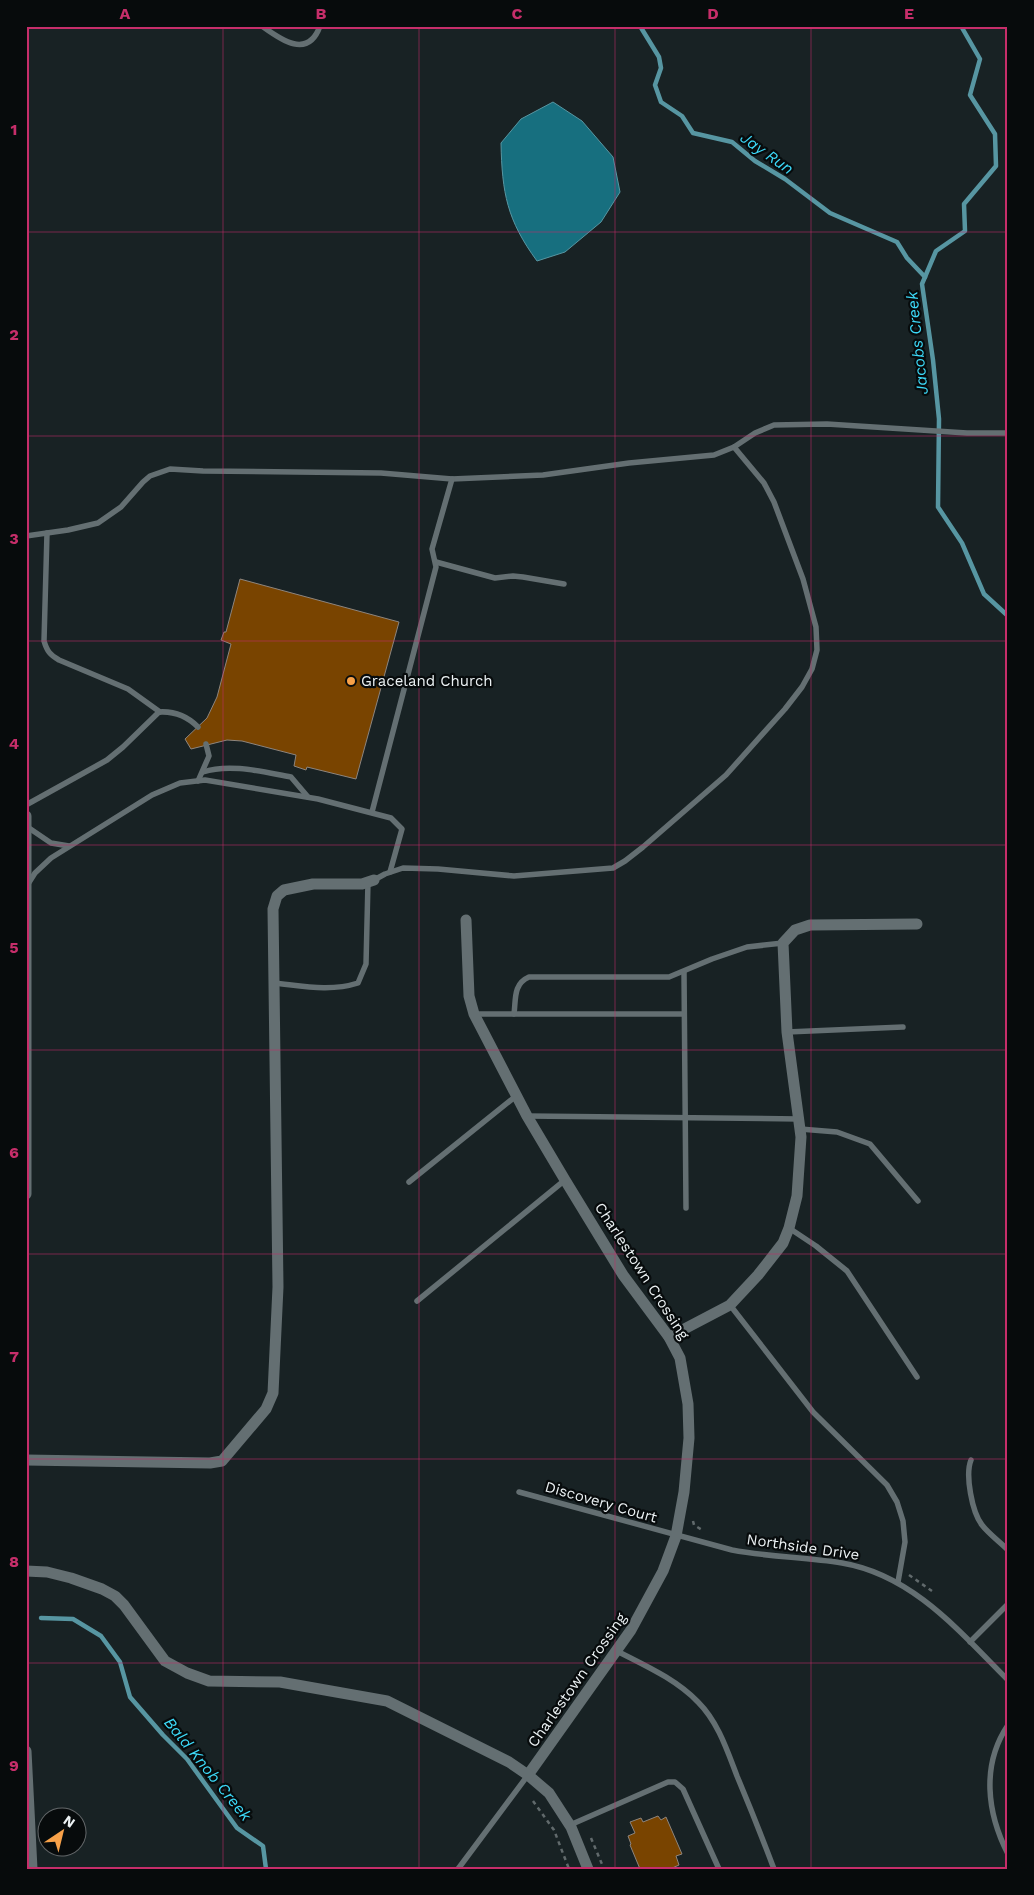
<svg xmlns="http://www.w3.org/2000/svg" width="1034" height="1895" font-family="'Work Sans',sans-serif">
	<rect width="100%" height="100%" fill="#182224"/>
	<!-- water -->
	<path fill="#176f7f" stroke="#5796a2" d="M553 102 582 121 613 157 620 192 601 222 565 252 537 261C507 220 502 193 501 143L521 119Z"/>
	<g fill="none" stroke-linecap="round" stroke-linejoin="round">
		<!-- stream -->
		<g stroke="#5796a2" stroke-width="4.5">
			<polyline points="640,26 659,57 661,68 655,85 661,102 682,116 693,133 732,142 755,161 785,179 830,213 897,242 907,258 925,277"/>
			<polyline points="961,26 980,59 970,95 995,134 996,166 964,204 965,231 936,251 922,284 933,360 939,419 938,507 962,543 984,594 1008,616"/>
			<polyline points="41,1618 73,1619 101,1636 120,1662 130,1697 163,1735 187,1759 237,1828 263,1846 266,1869"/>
		</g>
	</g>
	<!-- building -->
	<g fill="#794400" stroke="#8d857e">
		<polygon points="240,579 399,622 356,779 307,767 306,770 294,766 296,755 242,741 227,740 191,749 185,739 207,718 217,697 231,644 221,640 224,632 226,632"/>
		<polygon points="658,1816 661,1820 666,1817 682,1854 676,1856 679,1865 670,1869 640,1869 630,1845 631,1844 628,1836 635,1833 630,1822 641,1818 643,1822"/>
	</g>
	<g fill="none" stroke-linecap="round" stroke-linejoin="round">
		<!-- path -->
		<g stroke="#616a6c" stroke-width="2.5" stroke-dasharray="4 4" stroke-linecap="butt">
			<polyline points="693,1521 694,1525 702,1530"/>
			<polyline points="909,1575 932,1591"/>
			<polyline points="533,1801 554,1830 569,1869"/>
			<polyline points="591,1838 604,1869"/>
		</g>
		<!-- lane -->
		<g stroke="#646f72" stroke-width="5.5">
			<path d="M262 26C280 39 308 60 320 26"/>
			<path d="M47 533 44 641C47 651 50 655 59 660L128 689 160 712"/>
			<polyline points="26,536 68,530 98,523 121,507 143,482 150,476 170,469 203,471 381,473 452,479 543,475 629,463 714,455 734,447 755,433 774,425 827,424 967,433 1008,433"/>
			<polyline points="436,562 495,578 513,576 523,577 564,584"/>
			<path d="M203 772C230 763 263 772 291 777L308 797"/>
			<polyline points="198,781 209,756 206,744"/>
			<path d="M26 805 107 760 123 747 159 712C174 711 187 716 198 727"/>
			<polyline points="372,812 436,567 432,549 452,479"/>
			<polyline points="26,826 51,843 69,846"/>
			<polyline points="374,880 385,874 403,868 438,869 514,876 613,868 625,861 643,847 726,775 785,709 802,687 812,669 817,650 816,627 803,579 774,502 764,483 734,447"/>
			<polyline points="28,884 35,873 51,858 152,795 180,783 205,780 318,799 391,818 402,829 390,872"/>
			<polyline points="684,972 686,1208"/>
			<path d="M274 983C303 986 330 992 358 983L366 964 368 882"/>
			<polyline points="474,1014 684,1014"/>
			<path d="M514 1014C516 999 513 984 529 977H669L712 959 747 947 783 943"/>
			<polyline points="787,1032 903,1027"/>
			<polyline points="527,1116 799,1119"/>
			<polyline points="800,1129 837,1132 870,1144 918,1201"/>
			<polyline points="409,1182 516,1096"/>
			<polyline points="789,1228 816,1246 847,1271 917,1377"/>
			<polyline points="417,1301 565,1180"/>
			<polyline points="730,1305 813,1412 887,1485 897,1502 903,1521 905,1542 898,1582"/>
			<path d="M971 1460C965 1475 972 1512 982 1525 989 1534 1000 1542 1008 1550"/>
			<path d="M519 1492 732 1550C768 1557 805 1557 842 1563 913 1575 960 1632 1008 1680"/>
			<polyline points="970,1642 1008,1604"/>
			<path d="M617 1651C644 1665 676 1679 698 1702 718 1722 727 1750 737 1776 750 1807 762 1837 774 1869"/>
			<path d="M1008 1725C981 1765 987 1813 1008 1854"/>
			<polyline points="570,1825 668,1782 675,1782 683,1789 719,1869"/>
			<polyline points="458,1869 528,1775"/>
		</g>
		<!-- street -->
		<g stroke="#646f72" stroke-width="11">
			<polyline points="26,816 26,1194"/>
			<polyline points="466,920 469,996 474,1014 527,1116 565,1180 623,1275 669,1337 680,1358 688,1404 689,1438 684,1492 676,1536 663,1571 631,1630 528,1775 549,1793 571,1827 588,1869"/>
			<polyline points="669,1337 730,1305 758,1275 783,1243 789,1228 797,1196 801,1137 787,1032 783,943 795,930 810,925 917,924"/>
			<polyline points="26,1460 210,1463 222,1461 266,1409 273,1393 278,1287 273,909 277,896 284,890 313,884 362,884 374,880"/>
			<polyline points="26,1571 47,1572 71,1578 102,1589 115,1596 124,1605 165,1661 187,1673 209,1681 280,1682 387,1701 509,1762 528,1775"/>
			<polyline points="26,1751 32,1869"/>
		</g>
	</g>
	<!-- grid -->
	<path fill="none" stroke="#c62e6a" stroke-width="1" stroke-opacity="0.55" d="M223 26V1869M419 26V1869M615 26V1869M811 26V1869M26 232H1008M26 436H1008M26 641H1008M26 845H1008M26 1050H1008M26 1254H1008M26 1459H1008M26 1663H1008"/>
	<!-- markers -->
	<circle fill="#f7a149" stroke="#070b0c" stroke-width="2" cx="351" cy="681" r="5"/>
	<g text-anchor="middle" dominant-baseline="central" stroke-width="4.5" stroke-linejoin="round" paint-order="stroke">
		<!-- poi labels -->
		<g font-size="15" fill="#ecf2f4" stroke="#070b0c" text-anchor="start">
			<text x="361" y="681">Graceland Church</text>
		</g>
		<!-- street labels -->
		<g font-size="15" fill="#ecf2f4" stroke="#070b0c">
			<text transform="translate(642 1271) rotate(57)">Charlestown Crossing</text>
			<text transform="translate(601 1502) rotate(16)">Discovery Court</text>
			<text transform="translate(803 1547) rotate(8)">Northside Drive</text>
			<text transform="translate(577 1680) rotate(-55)">Charlestown Crossing</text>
		</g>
		<!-- water labels -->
		<g font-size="16" font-style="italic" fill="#3cd9f8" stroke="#070b0c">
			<text transform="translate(767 153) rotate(35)">Jay Run</text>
			<text transform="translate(917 343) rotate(-96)">Jacobs Creek</text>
			<text transform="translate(208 1769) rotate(51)">Bald Knob Creek</text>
		</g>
	</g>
	<!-- border -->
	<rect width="1034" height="1895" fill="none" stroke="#070b0c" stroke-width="55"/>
	<!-- north arrow -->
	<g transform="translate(62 1832) rotate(35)"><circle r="24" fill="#070b0c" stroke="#636769"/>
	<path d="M0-4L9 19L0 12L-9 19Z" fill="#f7a149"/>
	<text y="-8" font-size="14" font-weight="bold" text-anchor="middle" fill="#ecf2f4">N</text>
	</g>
	<rect x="28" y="28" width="978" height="1840" fill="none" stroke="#c62e6a" stroke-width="2"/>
	<g font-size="16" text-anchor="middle" font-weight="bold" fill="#c62e6a">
		<text x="125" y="19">A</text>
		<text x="321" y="19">B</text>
		<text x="517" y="19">C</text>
		<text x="713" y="19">D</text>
		<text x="909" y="19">E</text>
		<text x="14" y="135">1</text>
		<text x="14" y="340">2</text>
		<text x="14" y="544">3</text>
		<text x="14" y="749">4</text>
		<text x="14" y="953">5</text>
		<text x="14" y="1158">6</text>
		<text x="14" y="1362">7</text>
		<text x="14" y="1567">8</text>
		<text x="14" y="1771">9</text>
	</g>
</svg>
